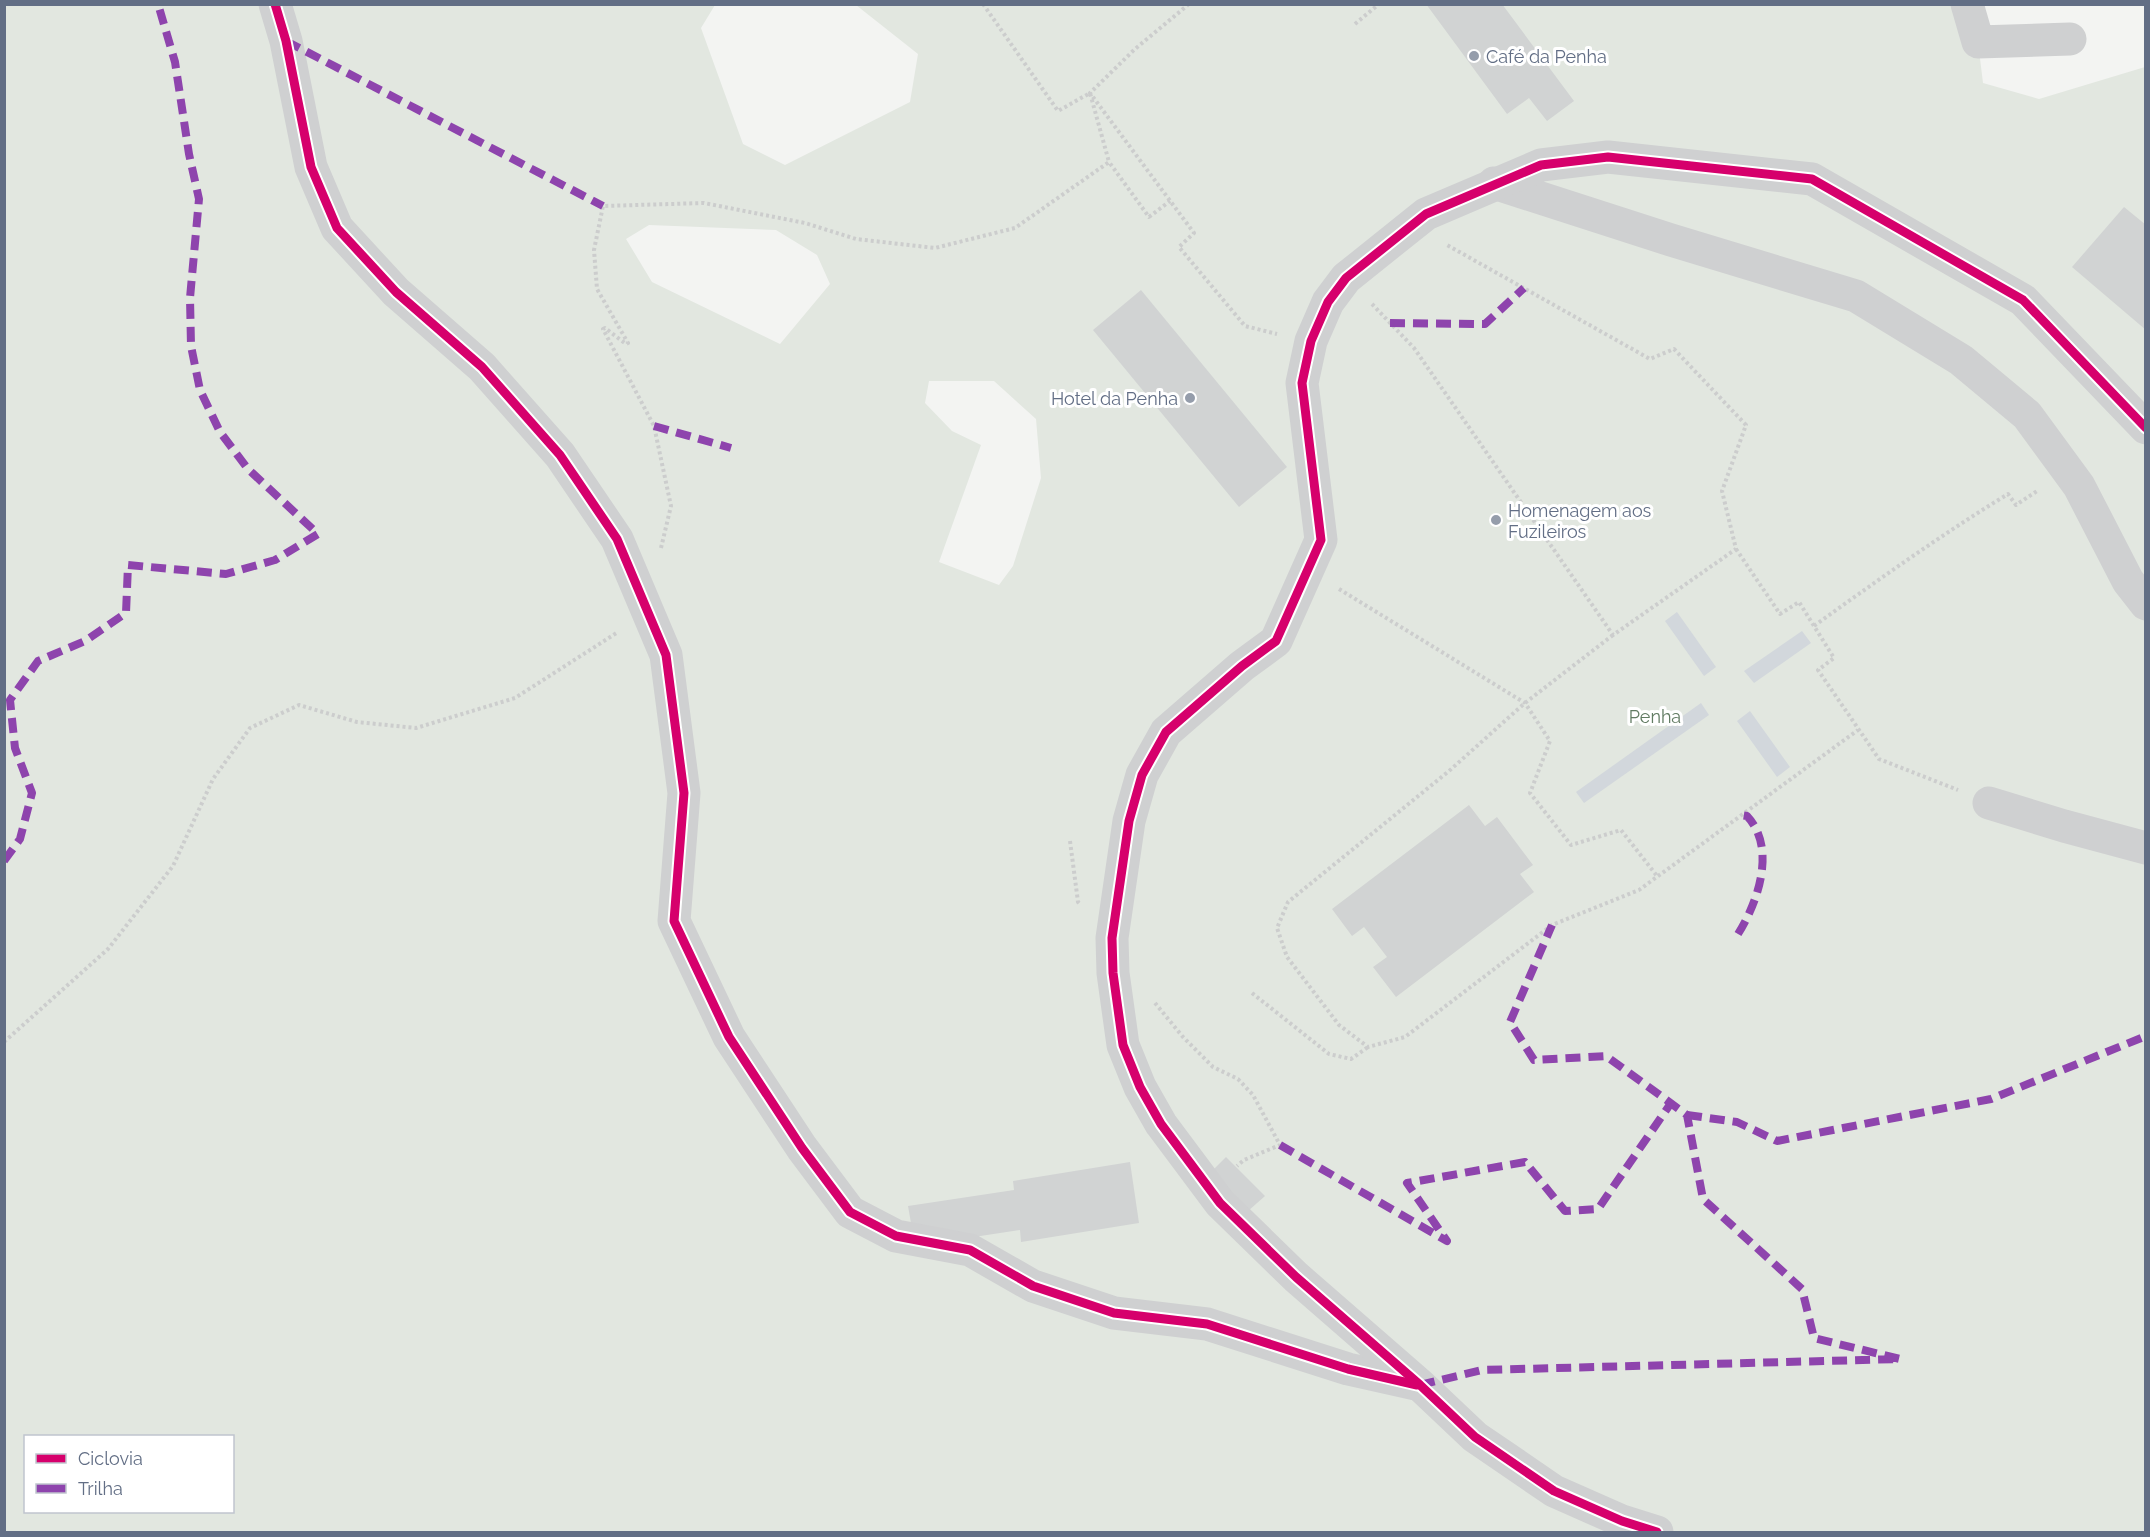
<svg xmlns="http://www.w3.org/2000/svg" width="2150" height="1537" font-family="Raleway,sans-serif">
	<rect width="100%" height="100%" fill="#f3f4f2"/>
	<!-- green -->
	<path fill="#e2e7e0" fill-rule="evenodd" d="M1967 4 1978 42 1983 83 2039 99 2145 67V1532H5V5H715L701 28 743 144 785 165 910 102 918 54 856 5ZM649 225 776 230 817 255 830 284 780 344 652 282 626 239ZM929 381H994L1036 419 1041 478 1013 566 999 585 939 562 981 445 952 431 925 403ZM26 1436H232V1512H26Z"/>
	<!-- water -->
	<g fill="#d2d7dc">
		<polygon points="1677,612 1716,667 1704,676 1665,621"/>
		<polygon points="1802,631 1811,643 1754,683 1744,671"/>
		<polygon points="1701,703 1709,715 1584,803 1576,792"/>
		<polygon points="1750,711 1790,767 1777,777 1737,721"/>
	</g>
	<!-- building -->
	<g fill="#d1d3d3">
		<polygon points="1426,4 1502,4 1574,101 1547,121 1529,98 1507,114"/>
		<polygon points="2124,207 2146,225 2146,330 2072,267"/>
		<polygon points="1141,290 1287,467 1239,507 1093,330"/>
		<polygon points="1469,805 1485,826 1497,817 1533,865 1520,874 1534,892 1396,997 1373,967 1387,957 1364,927 1352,936 1332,909"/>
		<polygon points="1226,1157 1265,1196 1248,1211 1210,1173"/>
		<polygon points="1130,1162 1139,1223 1021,1242 1020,1230 915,1246 908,1206 1014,1190 1013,1181"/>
	</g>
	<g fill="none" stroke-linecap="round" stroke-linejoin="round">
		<!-- path -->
		<g stroke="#cccdcd" stroke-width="4" stroke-dasharray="3 3" stroke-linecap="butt">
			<polyline points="983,4 1058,111 1090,93 1109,162"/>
			<polyline points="1189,4 1135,49 1090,93 1194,233 1179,247 1245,326 1277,334"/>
			<polyline points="1355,24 1379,4"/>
			<polyline points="1372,304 1414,348 1613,635 1736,549 1722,491 1746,425 1674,349 1650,359 1447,245"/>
			<polyline points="661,548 671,506 654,426 603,329 605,328 626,344 628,343 597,289 594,250 603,206 704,203 805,223 856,239 935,248 1015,228 1109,162 1149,217 1170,201"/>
			<polyline points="1736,549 1780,614 1799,602 1834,658 1818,670 1879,759 1958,790"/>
			<polyline points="1339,589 1525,703 1550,741 1530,793 1571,845 1621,830 1657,876"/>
			<path d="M1814 626C1878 580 1941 535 2008 494L2016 505 2037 491"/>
			<polyline points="1613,635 1525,703 1449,771 1288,902 1277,928 1287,957 1339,1025 1368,1047 1405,1037 1552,925 1639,890 1858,730"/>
			<polyline points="1070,841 1078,902 1081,905"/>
			<polyline points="1252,993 1329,1054 1351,1059 1368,1047"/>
			<polyline points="1155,1003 1183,1037 1213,1067 1238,1079 1253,1095 1280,1145 1244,1160 1237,1166"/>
			<polyline points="4,1042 108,949 173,866 213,779 250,728 299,705 357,722 416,728 515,698 618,632"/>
		</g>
		<!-- minor -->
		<g stroke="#cfd0d1" stroke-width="33">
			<polyline points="275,4 286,41 311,167 337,228 396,292 482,367 560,455 617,539 666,655 684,793 674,921 729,1037 802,1148 850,1212 896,1236 970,1250 1033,1286 1114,1313 1207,1324 1348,1369 1415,1384"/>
			<polyline points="1967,4 1978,42 2070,39"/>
			<polyline points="1494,183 1671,240 1856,296 1961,360 2027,415 2079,486 2128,581 2146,604"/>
			<polyline points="1989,803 2064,826 2146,848"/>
			<polyline points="1657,1532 1622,1521 1554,1491 1475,1437 1420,1385 1296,1277 1220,1203 1161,1124 1140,1087 1123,1045 1113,973 1112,938 1129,821 1142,775 1166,732 1242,666 1276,641 1321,540 1302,383 1311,341 1328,302 1346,278 1426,214 1541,165 1608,157 1812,179 2023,300 2146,428"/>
		</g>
		<!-- quiet -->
		<g stroke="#8e44ad" stroke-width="8" stroke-dasharray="15 8" stroke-linecap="butt">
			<polyline points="286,41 603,206"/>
			<polyline points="1390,323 1485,324 1524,288"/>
			<polyline points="654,426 731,448"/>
			<polyline points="4,861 20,839 32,793 15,748 10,700 38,661 85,641 126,613 128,565 226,574 275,560 318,534 248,469 220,432 200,390 191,346 190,298 199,199 189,154 175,62 158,4"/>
			<path d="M1738 934C1758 902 1777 848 1747 816L1741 815"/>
			<polyline points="1687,1115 1737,1122 1777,1141 1991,1099 2146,1036"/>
			<polyline points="1280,1145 1447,1241 1407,1183 1525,1162 1565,1211 1598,1209 1671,1103"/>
			<polyline points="1420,1385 1482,1370 1900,1359 1814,1338 1802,1289 1703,1199 1687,1115 1606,1056 1534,1060 1510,1022 1552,925"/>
		</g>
		<defs>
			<g id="cycleway">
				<polyline points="275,4 286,41 311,167 337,228 396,292 482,367 560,455 617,539 666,655 684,793 674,921 729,1037 802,1148 850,1212 896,1236 970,1250 1033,1286 1114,1313 1207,1324 1348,1369 1417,1385"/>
				<polyline points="1657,1532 1622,1521 1554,1491 1475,1437 1420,1385 1296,1277 1220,1203 1161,1124 1140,1087 1123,1045 1113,973 1112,938 1129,821 1142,775 1166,732 1242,666 1276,641 1321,540 1302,383 1311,341 1328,302 1346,278 1426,214 1541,165 1608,157 1812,179 2023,300 2146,428"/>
			</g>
		</defs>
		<!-- cycleway casing -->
		<use href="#cycleway" stroke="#fff" stroke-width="13"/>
		<!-- cycleway -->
		<use href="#cycleway" stroke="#d6006c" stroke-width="9"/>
	</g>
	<!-- markers -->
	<g fill="#959dab" stroke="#fff" stroke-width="2">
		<circle cx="1474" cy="56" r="6"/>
		<circle cx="1190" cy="398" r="6"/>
		<circle cx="1496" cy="520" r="6"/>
	</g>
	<g text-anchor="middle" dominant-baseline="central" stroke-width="6" stroke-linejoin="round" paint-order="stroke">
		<!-- poi labels -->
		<g font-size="18" fill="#626e85" stroke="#fff" text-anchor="start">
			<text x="1486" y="56">Café da Penha</text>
			<text x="1178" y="398" text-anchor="end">Hotel da Penha</text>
			<text x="1508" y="510">Homenagem aos<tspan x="1508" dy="21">Fuzileiros</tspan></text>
		</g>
		<!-- park labels -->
		<g font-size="18" fill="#617b62" stroke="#fff">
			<text x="1655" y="716">Penha</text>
		</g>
	</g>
	<!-- border -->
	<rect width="2150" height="1537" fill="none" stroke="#626e85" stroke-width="12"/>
	<!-- legend -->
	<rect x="24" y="1435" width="210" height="78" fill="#ffffff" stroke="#c0c5ce" stroke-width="1.5"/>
	<rect x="36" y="1454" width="30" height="9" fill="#d6006c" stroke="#c0c5ce" stroke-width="1.5"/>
	<text x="78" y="1465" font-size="18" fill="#626e85">Ciclovia</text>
	<rect x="36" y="1484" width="30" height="9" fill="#8e44ad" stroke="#c0c5ce" stroke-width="1.5"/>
	<text x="78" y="1495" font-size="18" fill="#626e85">Trilha</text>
</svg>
